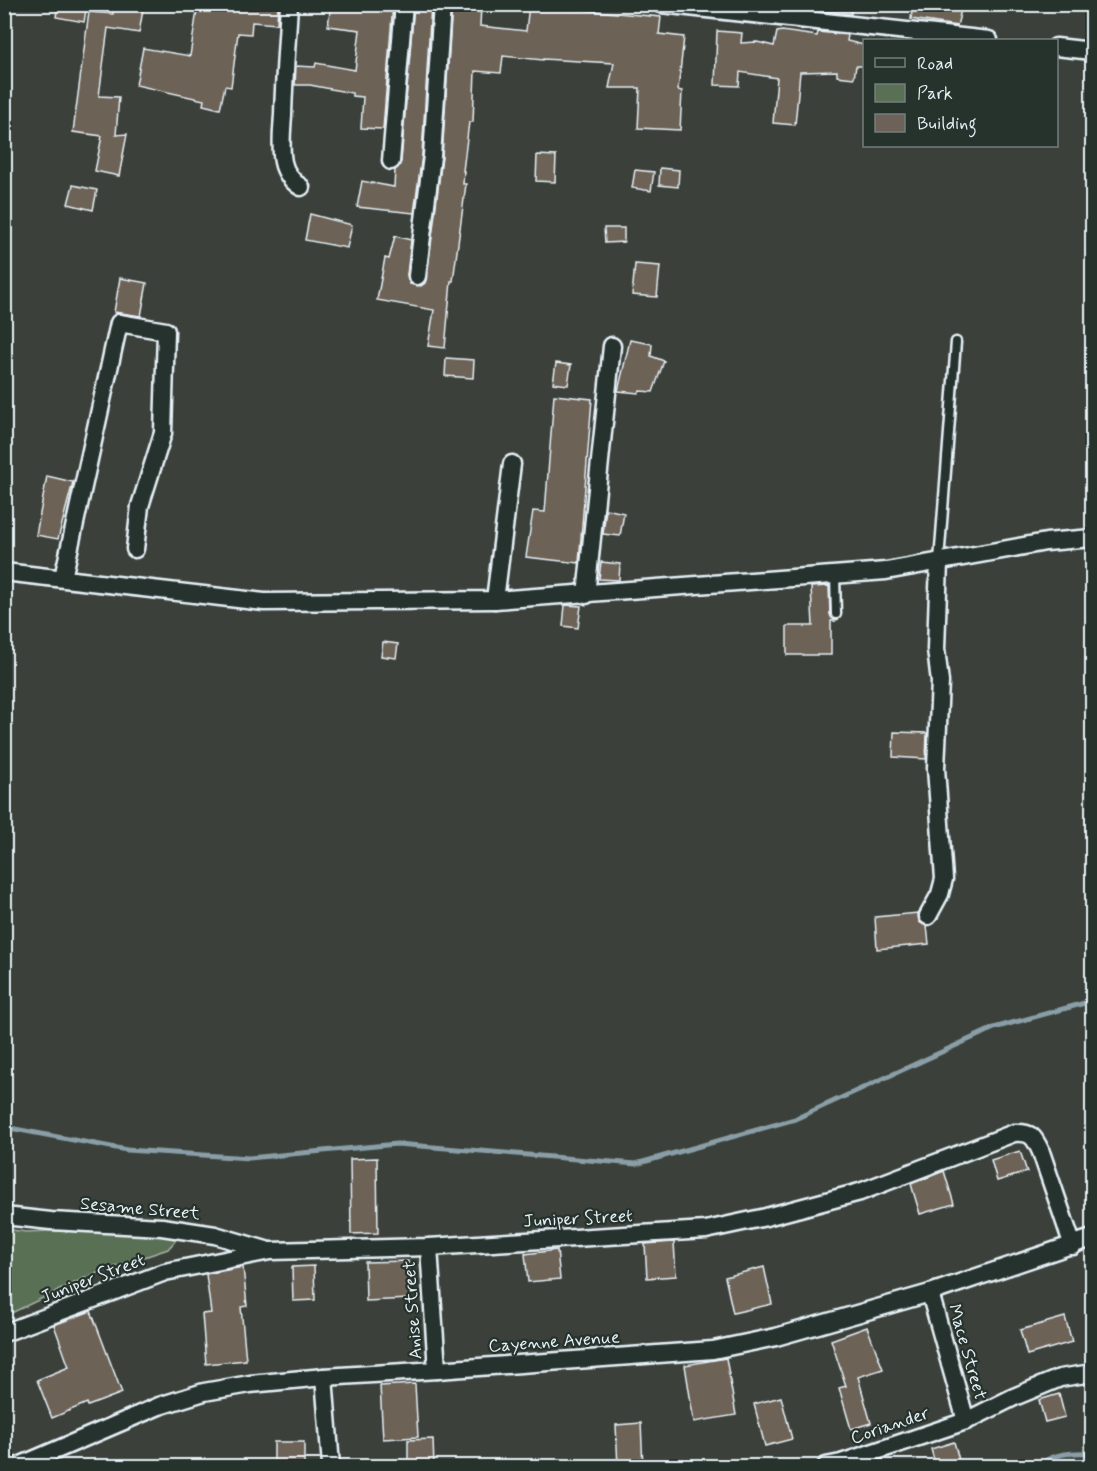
<svg xmlns="http://www.w3.org/2000/svg" width="1097" height="1471" font-family="Mynerve,sans-serif">
	<rect width="100%" height="100%" fill="#3b413a"/>
	<filter id="ink" filterUnits="userSpaceOnUse"><feTurbulence type="fractalNoise" baseFrequency=".0167" numOctaves="2"/><feDisplacementMap in="SourceGraphic" scale="12" xChannelSelector="R" yChannelSelector="G"/><feConvolveMatrix kernelMatrix="1 2 1 2 8 2 1 2 1" color-interpolation-filters="sRGB"/></filter>
	<g filter="url(#ink)">
		<!-- green -->
		<polygon fill="#5a7054" stroke="#a1b0a6" stroke-width="1.5" points="5,1229 26,1232 91,1229 167,1233 176,1240 168,1249 91,1275 5,1316"/>
		<g fill="none" stroke-linecap="round" stroke-linejoin="round">
			<!-- stream -->
			<g stroke="#8a9ea7" stroke-width="5">
				<polyline points="4,1127 127,1150 249,1158 397,1144 636,1164 795,1119 994,1028 1092,1001"/>
				<path d="M1038 1466C1052 1453 1073 1452 1092 1453"/>
			</g>
		</g>
		<!-- building -->
		<g fill="#6d6257" stroke="#e8f1f8" stroke-width="1.5">
			<polygon points="58,4 87,4 84,22 56,17"/>
			<polygon points="114,4 144,4 139,33 108,28 99,96 119,97 116,135 127,134 119,176 95,171 102,136 73,132 89,12 113,14"/>
			<polygon points="198,4 278,4 277,24 252,22 251,34 238,33 231,87 225,86 220,109 203,105 204,100 136,85 143,48 190,56"/>
			<polygon points="331,4 393,4 383,129 361,128 363,97 352,96 352,93 310,85 295,85 296,66 315,67 316,63 355,70 360,30 328,26"/>
			<polygon points="414,4 431,4 422,155 414,213 357,207 362,181 394,187 395,170 401,162"/>
			<polygon points="452,4 481,5 480,26 526,31 529,5 661,17 659,34 684,37 678,90 682,91 680,130 638,128 640,88 609,88 614,63 543,59 543,60 503,56 501,73 475,71 473,122 469,122 463,171 464,171 463,184 466,184 453,281 451,281 445,348 428,346 434,310 377,300 385,258 389,259 395,236 411,240 407,275 410,284 421,286 425,283 427,277 442,157"/>
			<polygon points="822,4 852,4 851,14 821,11"/>
			<polygon points="913,4 940,4 961,10 957,26 911,19"/>
			<polygon points="717,31 742,33 741,43 757,42 774,46 777,32 782,31 817,36 818,32 848,35 847,41 864,45 864,66 856,66 854,78 837,76 837,71 800,72 795,125 773,123 777,78 740,72 739,86 715,85"/>
			<polygon points="537,155 556,156 555,182 536,181"/>
			<polygon points="660,168 679,170 678,187 659,185"/>
			<polygon points="635,170 654,172 651,191 632,188"/>
			<polygon points="73,185 97,190 93,210 68,204"/>
			<polygon points="310,214 352,225 347,248 305,240"/>
			<polygon points="604,228 624,228 624,242 605,243"/>
			<polygon points="635,264 660,266 657,297 632,295"/>
			<polygon points="120,278 147,283 141,316 114,312"/>
			<polygon points="630,340 652,344 651,356 664,361 653,392 640,391 639,393 618,391"/>
			<polygon points="446,358 474,360 473,378 445,376"/>
			<polygon points="556,363 571,365 568,385 553,383"/>
			<polygon points="554,395 592,399 579,563 526,557 533,511 545,512"/>
			<polygon points="47,476 73,482 58,539 36,535"/>
			<polygon points="606,509 624,513 620,536 603,534"/>
			<polygon points="601,562 620,564 619,580 599,579"/>
			<polygon points="829,586 830,614 835,621 831,621 831,655 787,655 787,626 813,626 811,587"/>
			<polygon points="565,605 581,606 578,628 563,626"/>
			<polygon points="383,642 398,644 396,658 381,656"/>
			<polygon points="894,732 927,733 926,759 893,757"/>
			<polygon points="918,913 919,922 927,926 929,944 877,949 875,917"/>
			<polygon points="1020,1151 1027,1172 997,1181 991,1160"/>
			<polygon points="377,1158 378,1233 351,1234 350,1159"/>
			<polygon points="944,1171 954,1204 920,1214 911,1184"/>
			<polygon points="674,1242 676,1276 647,1278 645,1244"/>
			<polygon points="557,1250 560,1279 528,1282 525,1254"/>
			<polygon points="408,1261 410,1299 366,1301 365,1262"/>
			<polygon points="314,1266 315,1300 293,1301 292,1267"/>
			<polygon points="243,1267 247,1306 241,1307 246,1360 206,1364 202,1314 211,1313 206,1274"/>
			<polygon points="764,1267 772,1304 733,1313 725,1277"/>
			<polygon points="91,1311 122,1393 88,1406 87,1403 52,1418 37,1380 69,1367 54,1325"/>
			<polygon points="1065,1317 1072,1342 1027,1355 1020,1330"/>
			<polygon points="867,1327 883,1369 858,1377 871,1423 851,1429 839,1388 846,1386 831,1340"/>
			<polygon points="726,1358 736,1415 694,1422 685,1365"/>
			<polygon points="415,1384 418,1437 383,1439 380,1386"/>
			<polygon points="1059,1394 1065,1417 1045,1422 1039,1400"/>
			<polygon points="781,1397 792,1439 765,1446 754,1404"/>
			<polygon points="641,1423 643,1467 618,1467 616,1425"/>
			<polygon points="433,1439 434,1467 408,1467 408,1440"/>
			<rect x="274" y="1442" width="30" height="25"/>
			<polygon points="954,1442 961,1467 936,1467 931,1449"/>
		</g>
		<g fill="none" stroke-linecap="round" stroke-linejoin="round">
			<defs>
				<g id="service">
					<polyline points="939,561 956,342"/>
					<polyline points="835,576 836,614"/>
				</g>
				<g id="minor">
					<path d="M289 4C287 41 284 78 283 115 282 130 280 147 283 162 285 172 292 182 301 187"/>
					<polyline points="661,4 989,40"/>
					<polyline points="1056,47 1092,51"/>
					<polyline points="391,161 404,4"/>
					<polyline points="417,276 432,156 442,4"/>
					<polyline points="4,572 264,602 495,600 886,571 1046,542 1092,538"/>
					<polyline points="63,578 119,323 166,331 163,433 140,506 135,549"/>
					<polyline points="586,595 612,346"/>
					<polyline points="495,600 512,464"/>
					<polyline points="928,916 940,894 944,879 936,768 940,682 936,649 939,561"/>
					<polyline points="4,1216 51,1221 162,1227 215,1235 266,1250"/>
					<polyline points="429,1247 437,1370"/>
					<polyline points="930,1293 966,1421"/>
					<path d="M4 1333 165 1272 270 1251 429 1247 706 1230 766 1217 860 1192 1014 1133C1031 1132 1034 1136 1041 1152L1073 1246"/>
					<polyline points="324,1377 331,1466"/>
					<polyline points="19,1466 159,1406 204,1392 250,1384 324,1377 437,1370 713,1350 776,1337 930,1293 1092,1238"/>
					<polyline points="826,1466 841,1463 966,1421 1014,1397 1060,1378 1092,1373"/>
				</g>
			</defs>
			<!-- service casing -->
			<use href="#service" stroke="#e8f1f8" stroke-width="13"/>
			<!-- minor casing -->
			<use href="#minor" stroke="#e8f1f8" stroke-width="21"/>
			<!-- path -->
			<polyline stroke="#e8f1f8" stroke-width="3" stroke-dasharray="6 4.5" stroke-linecap="butt" points="4,294 10,295"/>
			<!-- service -->
			<use href="#service" stroke="#26332d" stroke-width="8"/>
			<!-- minor -->
			<use href="#minor" stroke="#26332d" stroke-width="16"/>
		</g>
	</g>
	<g text-anchor="middle" dominant-baseline="central" stroke-width="4.5" stroke-linejoin="round" paint-order="stroke">
		<!-- street labels -->
		<g font-size="18" fill="#e8f1f8" stroke="#26332d">
			<text transform="translate(140 1209) rotate(5)">Sesame Street</text>
			<text transform="translate(578 1219) rotate(-3)">Juniper Street</text>
			<text transform="translate(93 1279) rotate(-21)">Juniper Street</text>
			<text transform="translate(413 1310) rotate(-94)">Anise Street</text>
			<text transform="translate(554 1342) rotate(-4)">Cayenne Avenue</text>
			<text transform="translate(967 1352) rotate(74)">Mace Street</text>
			<text transform="translate(890 1426) rotate(-19)">Coriander</text>
		</g>
	</g>
	<!-- margin -->
	<rect width="1097" height="1471" fill="none" stroke="#26332d" stroke-width="24"/>
	<rect x="12" y="12" width="1073" height="1447" fill="none" stroke="#e8f1f8" stroke-width="2" filter="url(#ink)"/>
	<!-- legend -->
	<rect x="863" y="39" width="195" height="108" fill="#26332d" stroke="#747f7e" stroke-width="1.5"/>
	<rect x="875" y="58" width="30" height="9" fill="#26332d" stroke="#747f7e" stroke-width="1.5"/>
	<text x="917" y="69" font-size="18" fill="#e8f1f8">Road</text>
	<rect x="875" y="84" width="30" height="18" fill="#5a7054" stroke="#747f7e" stroke-width="1.5"/>
	<text x="917" y="99" font-size="18" fill="#e8f1f8">Park</text>
	<rect x="875" y="114" width="30" height="18" fill="#6d6257" stroke="#747f7e" stroke-width="1.5"/>
	<text x="917" y="129" font-size="18" fill="#e8f1f8">Building</text>
</svg>
